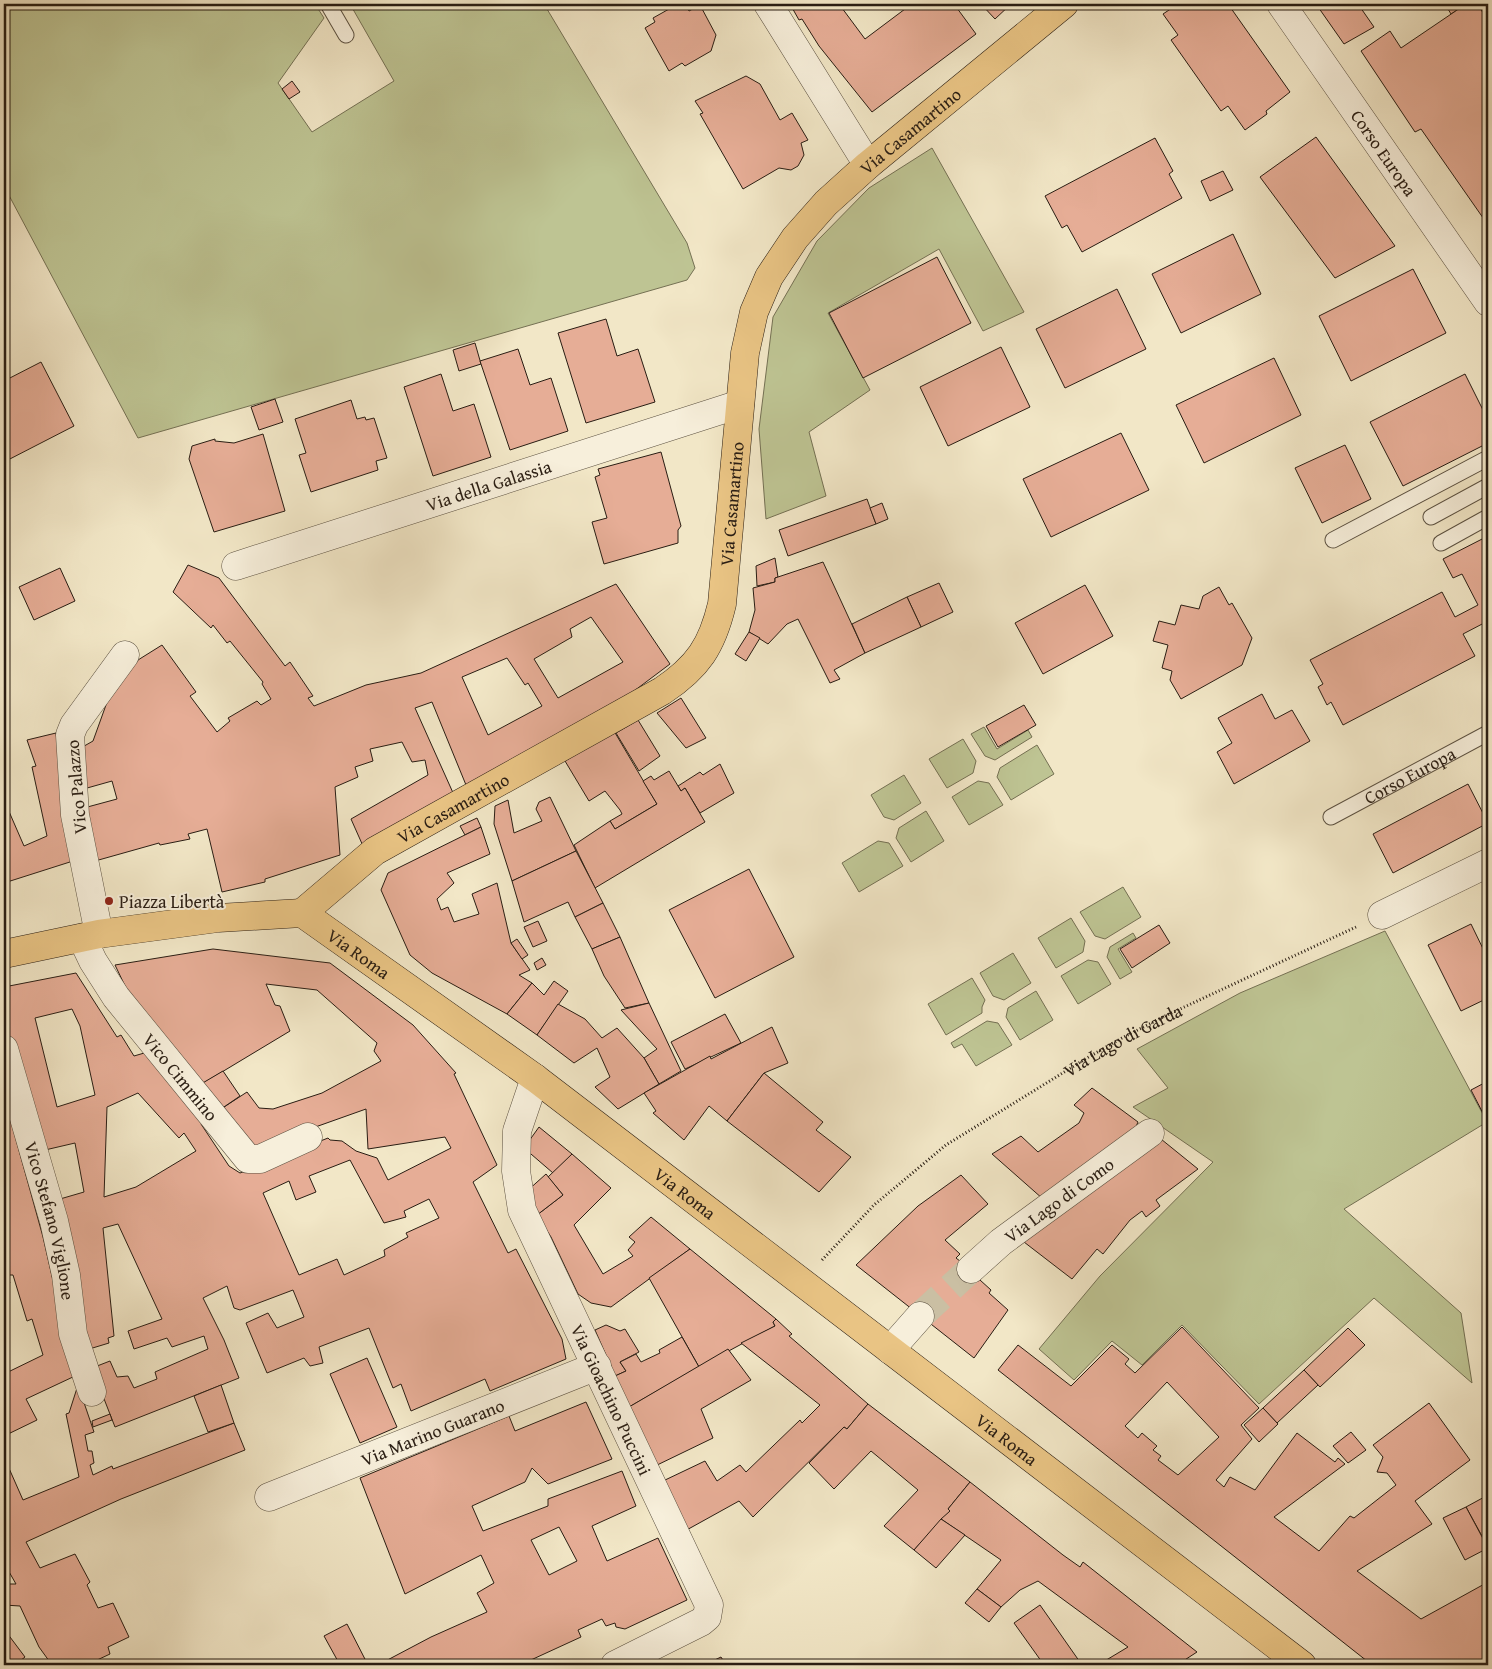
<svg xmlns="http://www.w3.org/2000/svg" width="1492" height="1669" font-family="'Gentium Book Plus',serif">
	<rect width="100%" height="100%" fill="#f2e7c7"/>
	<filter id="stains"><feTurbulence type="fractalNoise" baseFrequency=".004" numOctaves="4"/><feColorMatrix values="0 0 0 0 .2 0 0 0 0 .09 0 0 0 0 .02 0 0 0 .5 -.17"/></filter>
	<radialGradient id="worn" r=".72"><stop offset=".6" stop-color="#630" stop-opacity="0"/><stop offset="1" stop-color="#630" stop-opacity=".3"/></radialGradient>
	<!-- green -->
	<g fill="#bec493" stroke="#747053">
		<polygon points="4,4 315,4 324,18 278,83 312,132 394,81 350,4 544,4 687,243 695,268 687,280 138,438 4,186"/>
		<polygon points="932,148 1024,312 983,331 939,249 828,313 870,390 809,432 826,496 766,519 759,429 773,317 817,241 869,188"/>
		<polygon points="984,727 997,749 1028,730 1032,737 995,760 985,756 971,734"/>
		<polygon points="963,739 976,761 973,773 947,788 929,759"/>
		<polygon points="1037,745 1054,774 1011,800 997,777 1000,768"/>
		<polygon points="904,775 921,803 894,820 884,817 871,795"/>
		<polygon points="978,781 989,783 1003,805 969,825 952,797"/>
		<polygon points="926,811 944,841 911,862 896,838 899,828"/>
		<polygon points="878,841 889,843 903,866 859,892 842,863"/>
		<polygon points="1123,887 1141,917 1105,939 1095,936 1080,912"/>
		<polygon points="1071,918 1085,941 1083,952 1056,968 1038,938"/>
		<polygon points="1385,931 1487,1122 1344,1209 1461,1313 1472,1383 1374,1298 1259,1404 1182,1325 1142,1365 1112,1341 1074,1380 1039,1349 1100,1276 1213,1162 1133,1107 1168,1088 1137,1049 1240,993"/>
		<polygon points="1133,933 1136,938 1118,949 1132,972 1120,979 1107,957 1110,947"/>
		<polygon points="1013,953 1031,983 1004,1000 993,996 980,973"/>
		<polygon points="1088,960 1098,962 1111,984 1078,1004 1061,976"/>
		<polygon points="972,978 985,1000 982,1007 982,1013 946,1035 928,1004"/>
		<polygon points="1036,991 1053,1020 1020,1040 1006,1017 1008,1008"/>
		<polygon points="987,1021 998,1023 1012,1045 976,1066 962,1044 954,1048 951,1043"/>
	</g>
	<!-- building -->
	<g fill="#e6ad96" stroke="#291d13" fill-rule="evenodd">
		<polygon points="678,4 685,4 689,11 700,5 716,35 711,51 685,66 682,63 669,71 645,28 655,22 653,18"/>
		<polygon points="790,4 839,4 865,39 909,6 907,4 954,4 976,34 872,112 819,46 802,19 799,20"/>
		<polygon points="981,4 1011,4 995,19"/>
		<polygon points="1178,4 1228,4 1290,92 1266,111 1267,114 1245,130 1228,106 1221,111 1171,40 1178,35 1163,14"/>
		<polygon points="1316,4 1358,4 1374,27 1344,44"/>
		<polygon points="1445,4 1466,4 1451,14"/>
		<polygon points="1466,4 1477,4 1488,20 1488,225 1421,129 1415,132 1361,51 1390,31 1401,48"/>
		<polygon points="746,76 760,84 780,120 792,113 808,140 801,143 804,155 798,166 791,170 779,168 743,189 700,114 703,113 695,101"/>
		<polygon points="292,81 300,92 289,99 282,89"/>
		<polygon points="1316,137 1395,246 1335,278 1260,177"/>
		<polygon points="1155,138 1173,171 1169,174 1182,198 1082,252 1067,225 1062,228 1045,196"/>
		<polygon points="1223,171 1233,190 1210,201 1201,181"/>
		<polygon points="1233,234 1261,294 1181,333 1152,274"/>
		<polygon points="937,257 971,323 863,378 829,313"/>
		<polygon points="1413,269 1446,333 1351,381 1319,316"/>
		<polygon points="1117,289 1146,349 1065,388 1036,329"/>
		<polygon points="606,319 617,356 638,349 655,402 586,423 558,333"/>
		<polygon points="475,343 481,364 459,371 453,350"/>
		<polygon points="1001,347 1030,407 948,446 920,387"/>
		<polygon points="518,349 530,385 551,378 568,431 510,450 480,361"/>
		<polygon points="1274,358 1301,415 1204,463 1176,405"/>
		<polygon points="41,362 74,426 4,462 4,381"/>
		<polygon points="441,374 453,411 474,404 491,457 433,476 404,387"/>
		<polygon points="1465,374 1488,420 1488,443 1403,486 1370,422"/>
		<polygon points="275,399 283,422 259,430 251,407"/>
		<polygon points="351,400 357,419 365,417 366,420 374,418 387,458 376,461 378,470 311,492 299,455 306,453 295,419"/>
		<polygon points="1121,433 1149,490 1051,537 1023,479"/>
		<polygon points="263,434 285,511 214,532 189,459 192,446 215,439 215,441 234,443"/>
		<polygon points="1345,445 1371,499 1322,523 1295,468"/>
		<polygon points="661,452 681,526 678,530 678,543 604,564 592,522 607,518 595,477 600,475 598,469"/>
		<polygon points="867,499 876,524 788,556 779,530"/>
		<polygon points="882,503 888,519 876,524 870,508"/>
		<polygon points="1488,536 1488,625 1486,622 1463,634 1475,656 1343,725 1331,702 1327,705 1318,687 1323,684 1310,660 1442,592 1455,617 1478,605 1462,574 1453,578 1443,559"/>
		<polygon points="775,558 778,577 775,578 775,582 757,586 756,566"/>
		<polygon points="823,562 865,653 834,670 840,679 830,683 798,619 787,624 768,644 749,632 755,610 753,588 775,582 775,578"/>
		<path d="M188 565 219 578 285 666 290 662 313 696 308 698 314 706 366 685 421 673 616 584 670 664 618 703 466 785 432 702 415 708 454 795 363 846 351 819 428 775 425 760 412 762 402 742 370 749 373 761 355 767 358 777 335 787 340 855 265 879V882L222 892 207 829 188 834 190 839 160 845 159 843 95 861 80 809 117 799 112 781 80 790 79 749 93 741 115 680 138 660 162 645 196 692 190 696 217 732 230 721 228 718 257 701 261 705 271 699 262 684 263 682 230 641 227 643 213 625 211 628 173 592ZM591 617 623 662 558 698 534 659 572 637 570 629ZM507 658 525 685 528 683 542 706 488 735 462 677Z"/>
		<polygon points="60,568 75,601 34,620 19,587"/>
		<polygon points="939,583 953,612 921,627 907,597"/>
		<polygon points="1085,585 1113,636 1043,674 1015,623"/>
		<polygon points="1219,587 1229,605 1232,603 1252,638 1242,665 1181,699 1170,680 1172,671 1162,668 1168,645 1153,641 1159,621 1175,625 1181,605 1199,609 1203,596"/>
		<polygon points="907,597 921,627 865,653 852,624"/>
		<polygon points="749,632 760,638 746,661 735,654"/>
		<polygon points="1262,694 1275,719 1292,710 1310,741 1234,784 1217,752 1232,743 1218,718"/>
		<polygon points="681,698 706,738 686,748 657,713"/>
		<polygon points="1024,705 1036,725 998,747 986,726"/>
		<polygon points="638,720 660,756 639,771 616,733"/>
		<polygon points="614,731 657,804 615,829 610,821 622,814 620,810 605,791 589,801 565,761"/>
		<polygon points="56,733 73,861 4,883 4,800 24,846 47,836 32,767 36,766 27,740"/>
		<polygon points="720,764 734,793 700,813 685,788 681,791 678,786 700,772 703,775"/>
		<polygon points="669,771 681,791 685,788 705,822 595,888 574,845 610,821 615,829 657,804 643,781 651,776 654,780"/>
		<polygon points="1468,784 1488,823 1393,873 1373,834"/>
		<polygon points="550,797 576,851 512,881 494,824 495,806 508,800 514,833 542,821 536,809 539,802"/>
		<polygon points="477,818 481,827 465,835 460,826"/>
		<polygon points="481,827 490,854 447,873 454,883 437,899 441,910 448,907 454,922 479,914 472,894 497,883 511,943 530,970 519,975 532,983 507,1014 432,973 410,955 381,890 388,873"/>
		<polygon points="576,851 603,903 575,917 568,902 524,922 512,881"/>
		<polygon points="749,869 794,957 715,998 669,910"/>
		<polygon points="603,903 620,937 592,949 575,917"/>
		<polygon points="538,921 547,941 533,947 524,927"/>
		<polygon points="1471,924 1488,959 1488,998 1461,1011 1428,945"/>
		<polygon points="1159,925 1170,943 1132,968 1120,949"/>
		<polygon points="620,937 649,1003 625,1008 604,976 592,949"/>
		<polygon points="517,939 528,955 522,959 511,943"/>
		<path d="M213 949 330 963 413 1025 456 1073 454 1074 497 1165 473 1182 508 1253 516 1249 562 1339 566 1359 490 1391 485 1379 411 1411 401 1384 393 1388 369 1328 319 1347 323 1363 310 1366 304 1358 267 1373 246 1323 268 1313 277 1328 304 1317 293 1290 240 1310 234 1308 227 1286 203 1298 224 1340 239 1378 115 1427 92 1368 110 1361 117 1377 128 1376 134 1388 157 1379 155 1372 208 1349 204 1336 172 1347 167 1338 134 1349 128 1331 162 1319 118 1224 103 1228 114 1336 108 1338 109 1343 86 1350 60 1199 84 1192 75 1143 45 1150 4 1029V987L76 973 117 1037 121 1035 134 1056 151 1051 203 1123 201 1124 229 1166 240 1173 328 1138 330 1140 342 1141 356 1151 377 1158 388 1180 451 1148 445 1137 368 1149 366 1109 276 1141 248 1154 218 1111 247 1092 259 1108 273 1109 322 1093 381 1061 374 1051 377 1043 317 990 266 984 275 1005 280 1006 290 1031 197 1087 138 1013 115 965ZM72 1009 80 1026 95 1095 57 1107 35 1018ZM138 1093 179 1138 184 1133 196 1151 136 1187 104 1197 107 1107ZM350 1160 384 1223 406 1217 404 1211 429 1199 439 1218 406 1233 408 1237 384 1250 385 1256 344 1275 337 1259 299 1275 263 1193 289 1181 296 1200 316 1192 309 1176Z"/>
		<polygon points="542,958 546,965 537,970 534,963"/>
		<polygon points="554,981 568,991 537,1035 507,1014 532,983 544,995"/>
		<polygon points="649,1003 681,1071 659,1084 644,1058 657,1049 621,1010"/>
		<polygon points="558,1004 585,1019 602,1038 617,1028 644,1058 659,1084 618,1109 595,1087 610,1077 597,1048 574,1063 537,1035"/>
		<polygon points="725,1014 741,1043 685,1069 671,1042"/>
		<polygon points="772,1027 788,1063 764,1073 727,1121 709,1106 684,1140 653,1113 656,1111 644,1093 710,1056 711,1059"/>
		<polygon points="223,1071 240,1096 218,1111 201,1084"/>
		<polygon points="764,1073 823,1122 816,1130 851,1157 819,1192 727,1121"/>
		<polygon points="1488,1081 1488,1121 1487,1121 1471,1090"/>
		<polygon points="1092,1088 1138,1122 1135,1129 1043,1199 992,1154 1021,1136 1038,1152 1079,1123 1084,1113 1074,1105"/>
		<polygon points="4,1096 43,1237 75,1376 26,1399 37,1420 4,1436 4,1374 43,1355 32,1319 27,1321 13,1275 6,1275 10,1283 4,1285"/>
		<polygon points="539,1127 572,1154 553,1173 524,1148"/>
		<polygon points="1156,1135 1198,1169 1156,1200 1160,1206 1146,1217 1142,1211 1130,1220 1103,1254 1097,1249 1072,1279 1024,1242 1035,1227"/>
		<polygon points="572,1154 611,1188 574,1225 603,1274 633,1256 628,1250 635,1242 629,1237 651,1217 690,1249 611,1307 591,1303 578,1294 551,1237 537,1215 563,1195 548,1177"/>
		<polygon points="546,1174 563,1195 537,1215 526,1192"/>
		<polygon points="961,1175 988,1204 945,1240 960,1254 956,1258 982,1278 980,1280 991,1290 989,1293 1008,1310 974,1358 856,1265 918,1206"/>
		<polygon points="690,1249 776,1319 773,1322 775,1326 699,1367 649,1278"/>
		<polygon points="776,1319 792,1334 789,1336 868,1404 847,1429 844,1427 753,1517 739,1501 683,1532 663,1481 705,1461 717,1481 740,1465 746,1472 800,1420 802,1423 820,1405 741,1343 775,1326 773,1322"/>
		<polygon points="606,1325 620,1331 625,1329 639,1352 620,1362 626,1371 615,1376 595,1330"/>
		<path d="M1182 1327 1259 1408 1241 1425 1252 1439 1216 1480 1224 1487 1230 1477 1255 1490 1297 1433 1335 1462 1338 1458 1345 1464 1274 1517 1319 1551 1350 1516 1354 1518 1396 1485 1387 1473 1377 1472 1383 1457 1373 1445 1429 1403 1470 1460 1415 1501 1432 1524 1357 1571 1421 1619 1488 1582V1659L1477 1665H1372L998 1370 1018 1345 1071 1386 1112 1345 1129 1359 1125 1364 1135 1373ZM1167 1382 1219 1437 1178 1475 1158 1460 1161 1456 1153 1450 1157 1446 1142 1433 1138 1438 1125 1426Z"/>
		<polygon points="1348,1328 1365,1345 1320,1387 1304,1370"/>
		<polygon points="682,1337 699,1367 629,1407 615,1376 626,1371 620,1362 636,1354 641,1362 660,1353 659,1350"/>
		<polygon points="728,1349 751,1380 701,1409 713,1438 653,1467 629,1407"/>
		<polygon points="367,1358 397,1427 360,1443 330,1374"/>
		<polygon points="1304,1370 1318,1385 1277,1423 1263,1408"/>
		<polygon points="78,1385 94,1432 85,1435 88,1451 92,1451 94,1463 90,1465 93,1475 112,1466 113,1469 234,1423 245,1450 121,1499 26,1542 40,1568 75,1554 90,1582 87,1585 98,1608 113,1603 129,1637 108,1647 110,1654 95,1661 98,1665 52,1665 39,1647 20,1606 4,1605 4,1584 16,1584 4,1563 4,1457 23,1500 79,1477 66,1414 69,1413"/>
		<polygon points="221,1385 234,1423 208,1432 194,1396"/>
		<path d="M586 1402 612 1459 548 1484 532 1468 525 1482 472 1506 483 1531 548 1506V1499L622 1471 636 1506 592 1526 607 1561 658 1538 687 1600 625 1629 616 1627 615 1623 606 1626 602 1619 578 1630 581 1637 520 1665H378L431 1637 487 1612 477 1593 494 1583 481 1555 405 1594 360 1478 509 1416 515 1431ZM559 1527 577 1561 549 1575 531 1540Z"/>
		<polygon points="868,1404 970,1482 948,1509 950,1511 914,1550 884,1526 918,1490 871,1451 834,1489 809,1463 844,1427 847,1429"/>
		<polygon points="1263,1408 1278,1424 1259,1442 1244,1425"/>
		<polygon points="110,1414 112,1420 93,1427 92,1421"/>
		<polygon points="1351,1432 1366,1450 1348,1463 1333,1446"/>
		<polygon points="970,1482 1063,1555 1080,1567 1083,1562 1197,1652 1177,1665 1098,1665 1128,1647 1038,1581 1020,1590 1001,1607 977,1589 1001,1560 941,1519 950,1511 948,1509"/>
		<polygon points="1488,1495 1488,1547 1466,1507"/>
		<polygon points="1466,1507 1488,1548 1465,1560 1443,1518"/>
		<polygon points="941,1519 965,1535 936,1568 914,1550"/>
		<polygon points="977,1589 1001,1607 989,1622 965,1603"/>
		<polygon points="1040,1605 1082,1665 1044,1665 1014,1623"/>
		<polygon points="347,1624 368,1665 340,1665 324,1636"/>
		<polygon points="4,1629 25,1657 15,1665 4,1665"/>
		<polygon points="721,1657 726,1665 704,1665"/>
	</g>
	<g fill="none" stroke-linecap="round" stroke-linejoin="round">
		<!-- minor-tunnel -->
		<polyline stroke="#cabfa3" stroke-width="28" stroke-dasharray="28 14" stroke-linecap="butt" points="920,1316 971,1269"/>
		<defs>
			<g id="service">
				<polyline points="328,4 346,35"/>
				<polyline points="1431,517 1488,486"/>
				<polyline points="1333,540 1488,458"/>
				<polyline points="1441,543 1488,517"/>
				<path id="s2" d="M1331 817 1488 733"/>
			</g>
			<g id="minor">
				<polyline points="768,4 868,165"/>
				<path id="s3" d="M1281 4 1488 302"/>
				<path id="s4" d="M236 566 740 404"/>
				<polyline points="1382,915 1488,863"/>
				<polyline points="99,934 75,815 70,735 74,725 125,655"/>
				<path id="s5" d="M82 938 93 961 116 997 248 1159H260L308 1137"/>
				<path id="s6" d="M4 1049 54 1221 66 1275 73 1334 92 1392"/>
				<path id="s7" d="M535 1078 517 1131 516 1171 522 1210 709 1605 707 1617 701 1622 615 1665"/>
				<path id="s8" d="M971 1269 1001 1242 1150 1133"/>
				<polyline points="890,1350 920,1316"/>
				<path id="s9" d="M269 1497 597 1366"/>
			</g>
			<g id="primary">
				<path id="s10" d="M302 913 375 851 662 691C698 667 712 646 722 604L745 353 754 312 769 277 795 238 826 203 868 165 1064 4"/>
				<path id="s11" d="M4 954 99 934 218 918 302 913 535 1078 1302 1665"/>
			</g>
		</defs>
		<!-- service casing -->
		<use href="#service" stroke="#5b5040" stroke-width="17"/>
		<!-- minor casing -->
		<use href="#minor" stroke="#5b5040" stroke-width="29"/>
		<!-- primary casing -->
		<use href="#primary" stroke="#291d13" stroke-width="29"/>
		<!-- path -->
		<path stroke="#291d13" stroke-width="3" stroke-dasharray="1 2.5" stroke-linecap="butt" id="s1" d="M822 1260 874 1205 946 1145 1087 1058 1122 1038 1165 1016 1356 927"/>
		<!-- service -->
		<use href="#service" stroke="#f7efdb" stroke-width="15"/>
		<!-- minor -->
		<use href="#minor" stroke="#f7efdb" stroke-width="28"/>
		<!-- primary -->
		<use href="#primary" stroke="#e9c484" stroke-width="28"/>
	</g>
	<!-- markers -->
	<circle fill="#8f2418" stroke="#f7efdb" stroke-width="2" cx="109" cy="901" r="5"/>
	<g text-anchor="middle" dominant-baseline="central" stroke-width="4" stroke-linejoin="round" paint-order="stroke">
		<!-- street labels -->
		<g font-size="18" fill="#291d13" stroke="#f7efdb">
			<text stroke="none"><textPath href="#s10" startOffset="1070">Via Casamartino</textPath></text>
			<text stroke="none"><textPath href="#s3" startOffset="181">Corso Europa</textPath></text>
			<text stroke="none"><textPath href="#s4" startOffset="265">Via della Galassia</textPath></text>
			<text stroke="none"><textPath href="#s10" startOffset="634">Via Casamartino</textPath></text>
			<text stroke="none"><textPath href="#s2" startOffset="89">Corso Europa</textPath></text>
			<text transform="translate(76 787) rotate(-95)">Vico Palazzo</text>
			<text stroke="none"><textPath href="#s10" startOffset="185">Via Casamartino</textPath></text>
			<text stroke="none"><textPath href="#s11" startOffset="371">Via Roma</textPath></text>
			<text stroke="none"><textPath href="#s1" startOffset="375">Via Lago di Garda</textPath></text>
			<text stroke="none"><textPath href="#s5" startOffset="171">Vico Cimmino</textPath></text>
			<text stroke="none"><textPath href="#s11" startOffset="776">Via Roma</textPath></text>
			<text stroke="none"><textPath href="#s8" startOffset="112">Via Lago di Como</textPath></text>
			<text stroke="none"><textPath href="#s6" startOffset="178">Vico Stefano Viglione</textPath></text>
			<text stroke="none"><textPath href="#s7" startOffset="345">Via Gioachino Puccini</textPath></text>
			<text stroke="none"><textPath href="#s9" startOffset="176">Via Marino Guarano</textPath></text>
			<text stroke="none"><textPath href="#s11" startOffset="1181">Via Roma</textPath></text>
		</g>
		<!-- poi labels -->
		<g font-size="18" fill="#291d13" stroke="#f7efdb" text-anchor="start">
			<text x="119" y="901">Piazza Libertà</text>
		</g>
	</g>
	<!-- margin -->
	<rect width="1492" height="1669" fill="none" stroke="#f2e7c7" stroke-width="20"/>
	<rect x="5" y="5" width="1482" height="1659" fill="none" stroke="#291d13" stroke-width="2.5"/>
	<rect x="10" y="10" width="1472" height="1649" fill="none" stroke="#291d13"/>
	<rect width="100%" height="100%" filter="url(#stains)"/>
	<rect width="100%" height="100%" fill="url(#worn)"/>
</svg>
